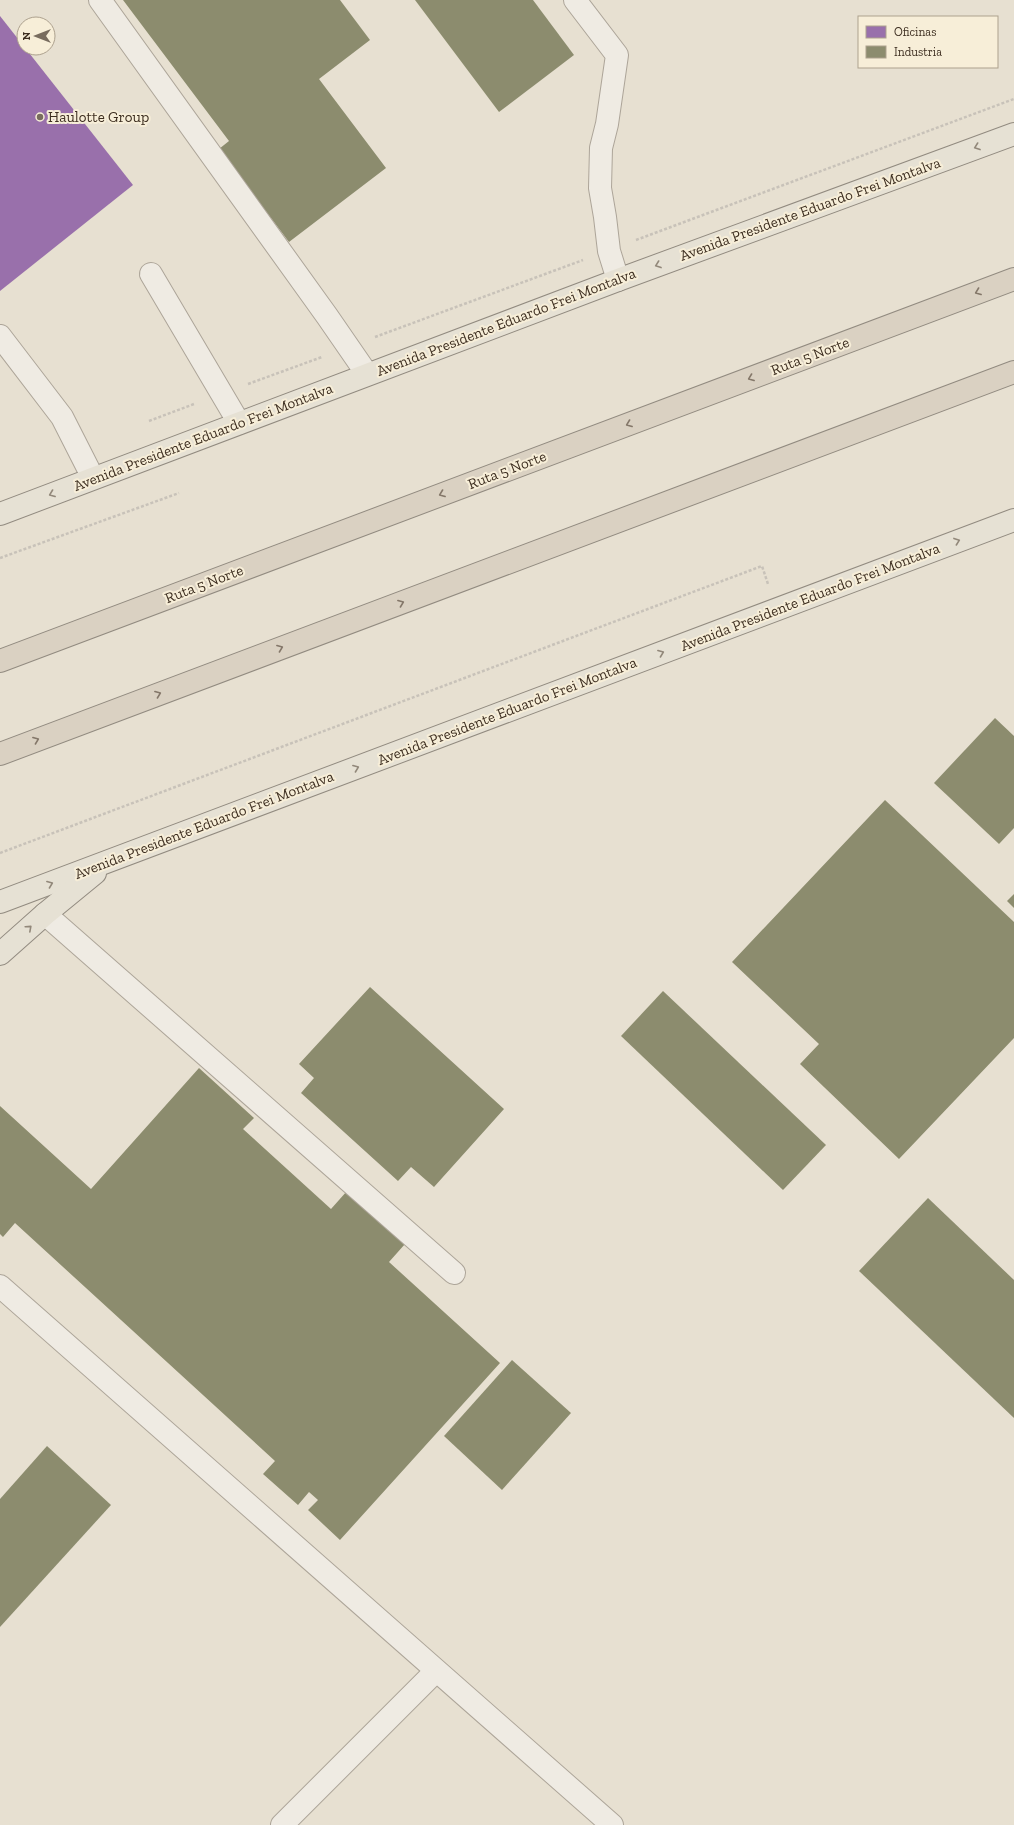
<svg xmlns="http://www.w3.org/2000/svg" width="1014" height="1825" font-family="'Zilla Slab',serif">
	<rect width="100%" height="100%" fill="#e7e0d1"/>
	<!-- offices -->
	<polygon fill="#9970ab" points="0,16 133,185 0,291"/>
	<!-- industry -->
	<g fill="#8c8c6e">
		<polygon points="123,0 340,0 370,40 319,79 386,168 289,242 219,149 229,141"/>
		<polygon points="415,0 533,0 574,55 499,112"/>
		<polygon points="995,718 1014,736 1014,828 999,844 934,783"/>
		<polygon points="885,800 1014,922 1014,1038 899,1159 800,1064 819,1044 732,962"/>
		<polygon points="1014,894 1014,908 1007,901"/>
		<polygon points="370,987 504,1109 434,1187 411,1167 398,1181 301,1093 314,1078 299,1064"/>
		<polygon points="663,991 826,1145 783,1190 621,1036"/>
		<polygon points="199,1068 254,1118 243,1129 331,1209 347,1191 405,1244 389,1262 500,1363 340,1540 308,1510 318,1500 309,1492 298,1505 263,1474 275,1461 15,1223 3,1237 0,1234 0,1106 91,1189"/>
		<polygon points="928,1198 1014,1280 1014,1418 859,1271"/>
		<polygon points="512,1360 571,1413 502,1490 444,1436"/>
		<polygon points="47,1446 111,1505 0,1627 0,1499"/>
	</g>
	<g fill="none" stroke-linecap="round" stroke-linejoin="round">
		<defs>
			<g id="minor">
				<polyline points="100,0 327,316 367,374"/>
				<polyline points="575,0 617,55 607,124 601,148 600,188 605,217 609,251 618,280"/>
				<polyline points="151,274 239,423"/>
				<polyline points="0,336 62,417 93,478"/>
				<polyline points="45,914 454,1273"/>
				<polyline points="0,1286 612,1825"/>
				<polyline points="282,1825 436,1671"/>
			</g>
			<g id="major">
				<polyline points="0,514 618,280 1014,134"/>
				<polyline points="0,902 1014,520"/>
				<polyline points="0,954 45,914 95,873"/>
			</g>
			<g id="highway">
				<polyline points="0,661 1014,279"/>
				<polyline points="0,754 1014,372"/>
			</g>
		</defs>
		<!-- minor casing -->
		<use href="#minor" stroke="#ada599" stroke-width="24"/>
		<!-- major casing -->
		<use href="#major" stroke="#928b80" stroke-width="24"/>
		<!-- highway casing -->
		<use href="#highway" stroke="#928b80" stroke-width="24"/>
		<!-- path -->
		<g stroke="#c8c2b9" stroke-width="2.5" stroke-dasharray="3 2" stroke-linecap="butt">
			<polyline points="636,240 1014,99"/>
			<polyline points="375,337 583,260"/>
			<polyline points="248,384 322,357"/>
			<polyline points="149,421 194,404"/>
			<polyline points="0,558 179,493"/>
			<polyline points="0,853 762,566 768,584"/>
		</g>
		<!-- minor -->
		<use href="#minor" stroke="#efebe3" stroke-width="22"/>
		<!-- major -->
		<use href="#major" stroke="#e6e1d4" stroke-width="22"/>
		<!-- highway -->
		<use href="#highway" stroke="#dad1c2" stroke-width="22"/>
	</g>
	<!-- one-way arrows -->
	<defs><path id="oneway-chevron" d="M-2-3.5L2.5 0L-2 3.5" fill="none" stroke-width="1.6" stroke-linecap="round" stroke-linejoin="round"/></defs>
	<g stroke="#92887a">
		<use href="#oneway-chevron" transform="translate(977 147) rotate(160)"/>
		<use href="#oneway-chevron" transform="translate(658 265) rotate(160)"/>
		<use href="#oneway-chevron" transform="translate(52 494) rotate(159)"/>
		<use href="#oneway-chevron" transform="translate(957 541) rotate(-20)"/>
		<use href="#oneway-chevron" transform="translate(661 653) rotate(-21)"/>
		<use href="#oneway-chevron" transform="translate(356 768) rotate(-21)"/>
		<use href="#oneway-chevron" transform="translate(50 884) rotate(-21)"/>
		<use href="#oneway-chevron" transform="translate(29 928) rotate(-42)"/>
	</g>
	<g stroke="#847769">
		<use href="#oneway-chevron" transform="translate(978 292) rotate(159)"/>
		<use href="#oneway-chevron" transform="translate(751 378) rotate(159)"/>
		<use href="#oneway-chevron" transform="translate(629 424) rotate(159)"/>
		<use href="#oneway-chevron" transform="translate(442 494) rotate(159)"/>
		<use href="#oneway-chevron" transform="translate(401 603) rotate(-21)"/>
		<use href="#oneway-chevron" transform="translate(280 648) rotate(-21)"/>
		<use href="#oneway-chevron" transform="translate(158 694) rotate(-21)"/>
		<use href="#oneway-chevron" transform="translate(36 740) rotate(-21)"/>
	</g>
	<!-- markers -->
	<circle fill="#786c5e" stroke="#f7eed8" stroke-width="1.5" cx="40" cy="117" r="4"/>
	<g text-anchor="middle" dominant-baseline="central" stroke-width="4" stroke-linejoin="round" paint-order="stroke">
		<!-- poi labels -->
		<g font-size="15" fill="#3d2e20" stroke="#f7eed8" text-anchor="start">
			<text x="48" y="117">Haulotte Group</text>
		</g>
		<!-- street labels -->
		<g font-size="15" fill="#3d2e20" stroke="#f7eed8">
			<text transform="translate(810 209) rotate(-20)">Avenida Presidente Eduardo Frei Montalva</text>
			<text transform="translate(506 322) rotate(-21)">Avenida Presidente Eduardo Frei Montalva</text>
			<text transform="translate(810 356) rotate(-21)">Ruta 5 Norte</text>
			<text transform="translate(203 437) rotate(-21)">Avenida Presidente Eduardo Frei Montalva</text>
			<text transform="translate(507 470) rotate(-21)">Ruta 5 Norte</text>
			<text transform="translate(204 584) rotate(-21)">Ruta 5 Norte</text>
			<text transform="translate(810 597) rotate(-21)">Avenida Presidente Eduardo Frei Montalva</text>
			<text transform="translate(507 711) rotate(-21)">Avenida Presidente Eduardo Frei Montalva</text>
			<text transform="translate(204 825) rotate(-21)">Avenida Presidente Eduardo Frei Montalva</text>
		</g>
	</g>
	<!-- legend -->
	<rect x="858" y="16" width="140" height="52" fill="#f7eed8" stroke="#ada18e"/>
	<rect x="866" y="26" width="20" height="12" fill="#9970ab" stroke="#ada18e"/>
	<text x="894" y="36" font-size="12" fill="#3d2e20">Oficinas</text>
	<rect x="866" y="46" width="20" height="12" fill="#8c8c6e" stroke="#ada18e"/>
	<text x="894" y="56" font-size="12" fill="#3d2e20">Industria</text>
	<!-- north arrow -->
	<g transform="translate(36 36) rotate(270)"><circle r="19" fill="#f7eed8" stroke="#ada18e"/>
	<path d="M0-3L7 15L0 10L-7 15Z" fill="#786c5e"/>
	<text y="-6" font-size="11" font-weight="bold" text-anchor="middle" fill="#3d2e20">N</text>
	</g>
</svg>
